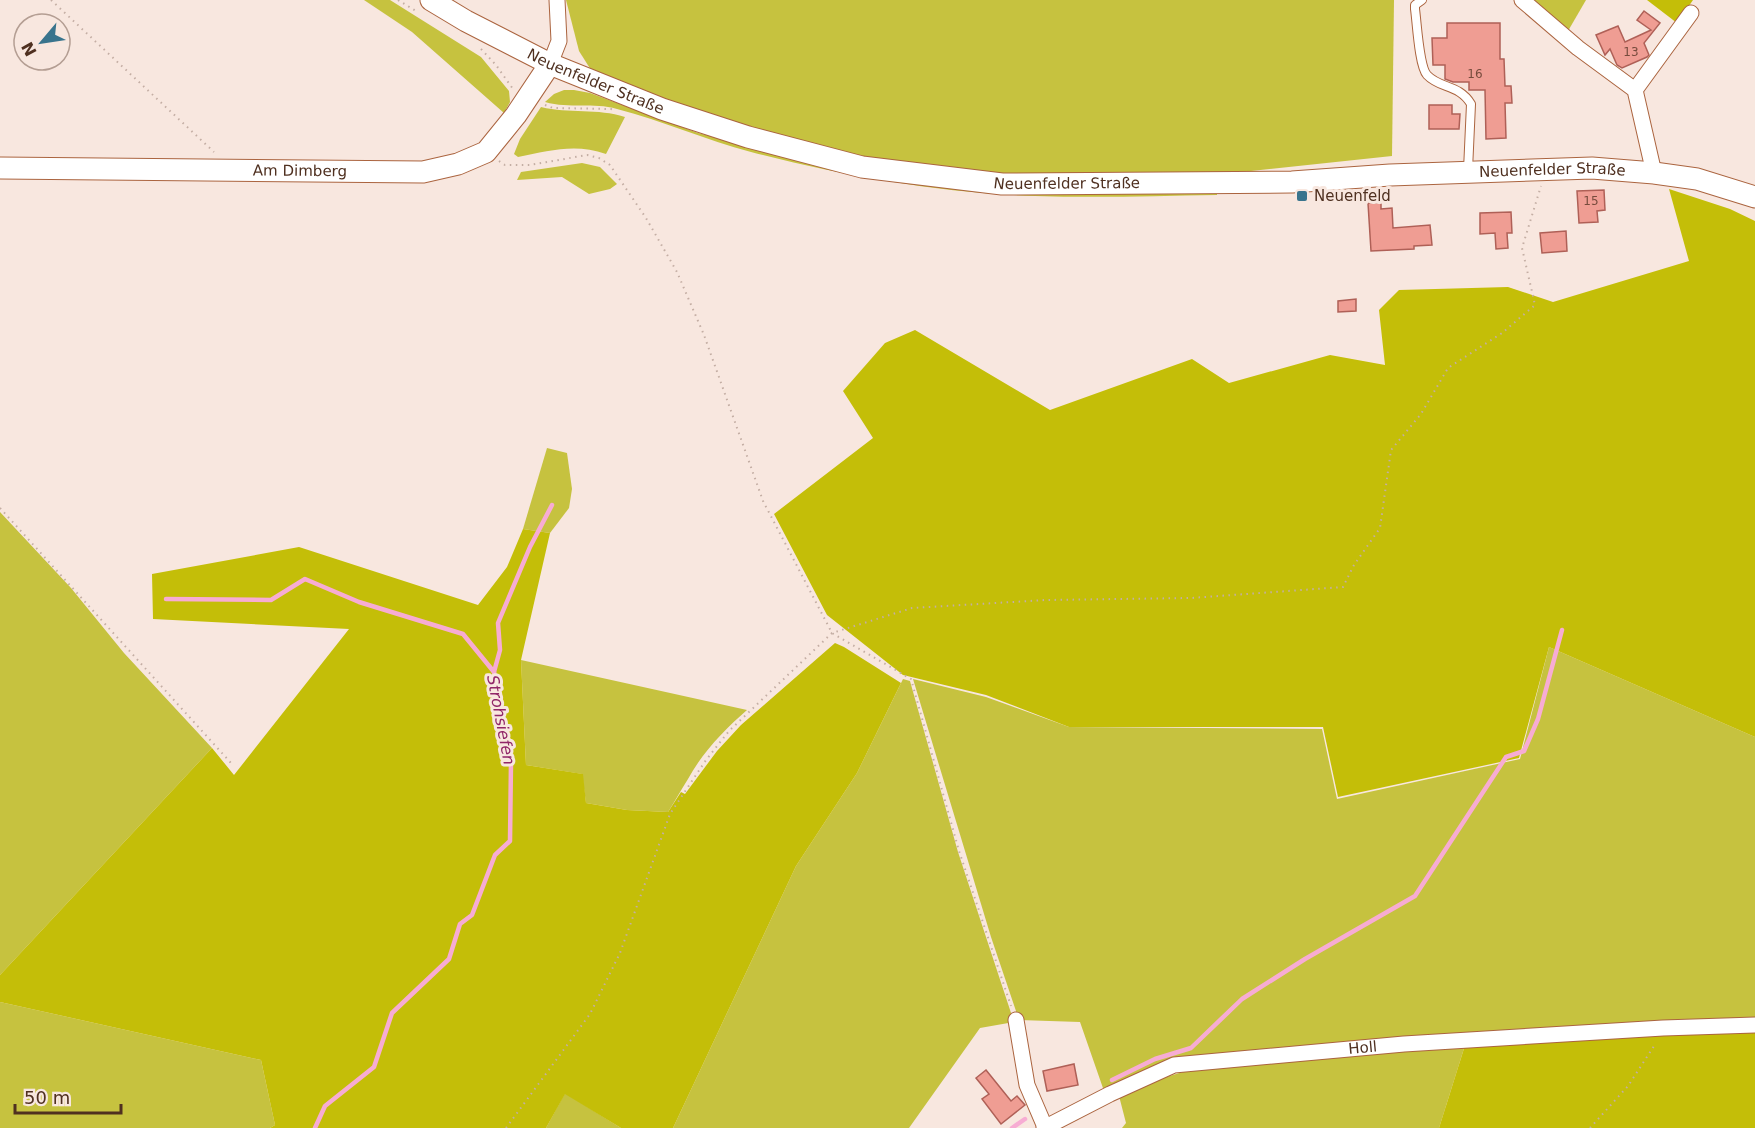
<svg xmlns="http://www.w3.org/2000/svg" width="1755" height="1128" font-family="'DejaVu Sans',sans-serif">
	<rect width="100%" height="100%" fill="#f8e7df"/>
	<!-- green -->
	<g fill="#c6c23f">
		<polygon points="364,0 390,0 481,57 509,91 510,102 504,113 412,32"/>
		<polygon points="566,0 1394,0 1392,156 1223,174 976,174 864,160 710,116 591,70 579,51"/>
		<polygon points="1532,0 1586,0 1568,31"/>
		<path d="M564 90H574L590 93 698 133 813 162 1217 192V195C1156 196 1096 198 1035 196 939 193 844 176 751 152 706 140 663 121 617 109 593 102 570 109 545 102L554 94Z"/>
		<path d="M541 107C569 114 598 108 625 117L606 154C575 143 549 151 518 157L514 154 520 139Z"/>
		<polygon points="582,163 600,167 617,184 610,189 589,194 562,177 517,180 521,172"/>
		<polygon points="547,448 567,453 572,489 569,508 550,533 523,529"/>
		<polygon points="0,512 71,588 124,653 212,748 0,975"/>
		<polygon points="1549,647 1755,737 1755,1020 1175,1058 1104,1091 1080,1022 1019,1020 991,937 913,679 986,697 1069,727 1322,729 1337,799 1520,759"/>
		<path d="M521 660 747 710C725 729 702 753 688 779 681 790 675 801 668 812L627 810 586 803 582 774 526 765Z"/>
		<polygon points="903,679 910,681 958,852 1014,1022 980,1028 909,1128 673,1128 796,866 857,773"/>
		<polygon points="0,1002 261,1060 275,1125 270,1128 0,1128"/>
		<polygon points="1466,1042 1439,1128 1122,1128 1126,1123 1118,1092 1189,1070"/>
		<polygon points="565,1093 621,1128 546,1128"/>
	</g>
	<!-- forest -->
	<g fill="#c4be08">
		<polygon points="1647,0 1693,0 1677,23"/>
		<polygon points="1669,189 1730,209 1755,221 1755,737 1549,647 1519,758 1338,797 1323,727 1069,727 986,695 903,675 827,615 774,514 873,438 843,391 885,343 915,330 1050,410 1192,359 1229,383 1330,355 1385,365 1379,310 1399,290 1508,287 1553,302 1689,261"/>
		<polygon points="523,529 550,533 521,660 526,765 583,774 586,803 627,810 668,812 681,792 685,794 717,751 741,725 835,643 844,647 901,683 857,773 796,866 673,1128 621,1128 565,1094 546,1128 270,1128 275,1125 261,1060 0,1002 0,975 212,748 234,775 349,629 153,619 152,574 299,547 478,605 507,567"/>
		<polygon points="1686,1033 1755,1033 1755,1128 1439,1128 1466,1042"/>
	</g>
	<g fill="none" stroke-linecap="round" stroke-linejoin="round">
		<!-- stream -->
		<g stroke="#f7acd3" stroke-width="4.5">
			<polyline points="166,599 271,600 305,579 359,602 463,634 494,672 511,762 510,841 495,855 472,915 460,924 449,959 392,1013 374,1067 325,1106 315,1128"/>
			<polyline points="494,672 500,650 498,623 530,547 552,505"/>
			<polyline points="1112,1080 1155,1059 1191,1048 1242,999 1305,959 1415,896 1506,757 1524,751 1538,719 1562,630"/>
			<polyline points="1012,1128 1025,1119"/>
		</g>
	</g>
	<!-- building -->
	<g fill="#ef9d93" stroke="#af6057" stroke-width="1.5">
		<polygon points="1644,11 1660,23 1644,43 1649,55 1647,57 1622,68 1617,65 1610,49 1605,55 1596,35 1618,26 1625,42 1651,30 1637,20"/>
		<polygon points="1447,23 1500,23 1500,59 1504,59 1505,86 1511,86 1512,103 1505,103 1506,138 1486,139 1485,90 1469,90 1469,82 1453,82 1445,79 1445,65 1433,65 1432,38 1447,38"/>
		<polygon points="1429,105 1452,105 1452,114 1460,114 1459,129 1429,129"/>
		<polygon points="1604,190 1605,210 1597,211 1598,222 1579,223 1577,191"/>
		<polygon points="1368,203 1381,203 1381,209 1392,208 1393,228 1430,225 1432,245 1414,246 1414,249 1371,251"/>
		<polygon points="1511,212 1512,233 1507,233 1508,248 1496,249 1495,233 1480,234 1480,213"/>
		<polygon points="1566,231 1567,251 1542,253 1540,233"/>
		<polygon points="1356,299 1356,311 1338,312 1338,301"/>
		<polygon points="1074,1064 1078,1085 1047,1091 1043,1071"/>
		<polygon points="986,1070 1011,1101 1017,1096 1025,1105 1001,1124 982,1099 989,1094 976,1078"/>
	</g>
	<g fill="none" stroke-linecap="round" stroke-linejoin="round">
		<defs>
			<path id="lane" d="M1422 0 1415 5V9C1417 23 1419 66 1427 75 1440 89 1459 84 1471 104L1468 170"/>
			<g id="street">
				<polyline points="1522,0 1578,48 1635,90 1654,173"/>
				<polyline points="550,64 559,41 557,0"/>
				<polyline points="1635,90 1691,13"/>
				<polyline points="1016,1020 1027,1085 1045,1127"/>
				<path id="s1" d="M1044 1128 1110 1094 1174 1065 1404 1044 1663 1028 1755 1025"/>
			</g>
			<g id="secondary">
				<path id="s2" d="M431 0 466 21 550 64 662 109 748 137 862 167 1002 184 1292 182 1390 175 1592 168 1654 173 1697 179 1755 197"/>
				<path id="s3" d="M0 168 423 172 458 164 486 152 516 115 550 64"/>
			</g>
		</defs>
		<!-- lane casing -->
		<use href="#lane" stroke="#ab643f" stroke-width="10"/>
		<!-- street casing -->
		<use href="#street" stroke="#ab643f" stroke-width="17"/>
		<!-- secondary casing -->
		<use href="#secondary" stroke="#ab643f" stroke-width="23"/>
		<!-- path -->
		<g stroke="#c4aea4" stroke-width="2" stroke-dasharray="1.5 4.5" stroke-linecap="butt">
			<polyline points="51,0 214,152"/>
			<polyline points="398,0 416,11"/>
			<polyline points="481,49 496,65 513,89"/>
			<polyline points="545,105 553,108 611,109 616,111"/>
			<polyline points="499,161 505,165 530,165 587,155 599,158 610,165 646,218 677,272 704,335 763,501 832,633 911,679 959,851 1011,1006"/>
			<polyline points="0,508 231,763"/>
			<polyline points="506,1128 590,1014 620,953 670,814 706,760 729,731 832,633 912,608 1046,600 1191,598 1343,587 1354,565 1380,528 1391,450 1421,414 1448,368 1502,333 1535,305 1522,248 1541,186"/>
			<polyline points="1590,1128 1628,1086 1656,1043"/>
		</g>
		<!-- lane -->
		<use href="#lane" stroke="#fff" stroke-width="8"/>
		<!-- street -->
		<use href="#street" stroke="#fff" stroke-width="15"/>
		<!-- secondary -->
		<use href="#secondary" stroke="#fff" stroke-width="21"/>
	</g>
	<!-- markers -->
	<rect fill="#39748d" stroke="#f8e7df" stroke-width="2" x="1296" y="190" width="12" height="12" rx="3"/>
	<g text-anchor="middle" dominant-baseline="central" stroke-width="6" stroke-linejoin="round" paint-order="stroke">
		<!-- number labels -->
		<g font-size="12" fill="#774b3d">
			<text x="1631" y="52">13</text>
			<text x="1475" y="74">16</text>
			<text x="1591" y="201">15</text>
		</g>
		<!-- street labels -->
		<g font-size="15" fill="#4f3020" stroke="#f8e7df">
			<text stroke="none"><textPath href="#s2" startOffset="184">Neuenfelder Straße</textPath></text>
			<text stroke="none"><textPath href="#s3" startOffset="300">Am Dimberg</textPath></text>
			<text stroke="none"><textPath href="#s2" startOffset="1156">Neuenfelder Straße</textPath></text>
			<text stroke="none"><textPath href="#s2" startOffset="670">Neuenfelder Straße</textPath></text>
			<text stroke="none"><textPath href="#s1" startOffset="334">Holl</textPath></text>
		</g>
		<!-- poi labels -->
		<g font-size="15" fill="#4f3020" stroke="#f8e7df" text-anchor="start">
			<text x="1314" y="196">Neuenfeld</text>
		</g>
		<!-- water labels -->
		<g font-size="16" font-style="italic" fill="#912668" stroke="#f8e7df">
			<text transform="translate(501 720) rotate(79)">Strohsiefen</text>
		</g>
	</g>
	<!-- north arrow -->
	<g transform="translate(42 42) rotate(241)"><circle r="28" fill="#f8e7df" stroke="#b49e93" stroke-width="1.5"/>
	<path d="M0-4.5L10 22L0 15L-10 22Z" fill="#39748d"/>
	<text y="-9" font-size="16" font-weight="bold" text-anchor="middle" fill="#4f3020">N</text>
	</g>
	<!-- scale -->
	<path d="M15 1104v9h106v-9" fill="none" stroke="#4f3020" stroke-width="3"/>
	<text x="24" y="1104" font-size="18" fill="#4f3020" stroke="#f8e7df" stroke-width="4.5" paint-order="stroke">50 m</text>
</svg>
